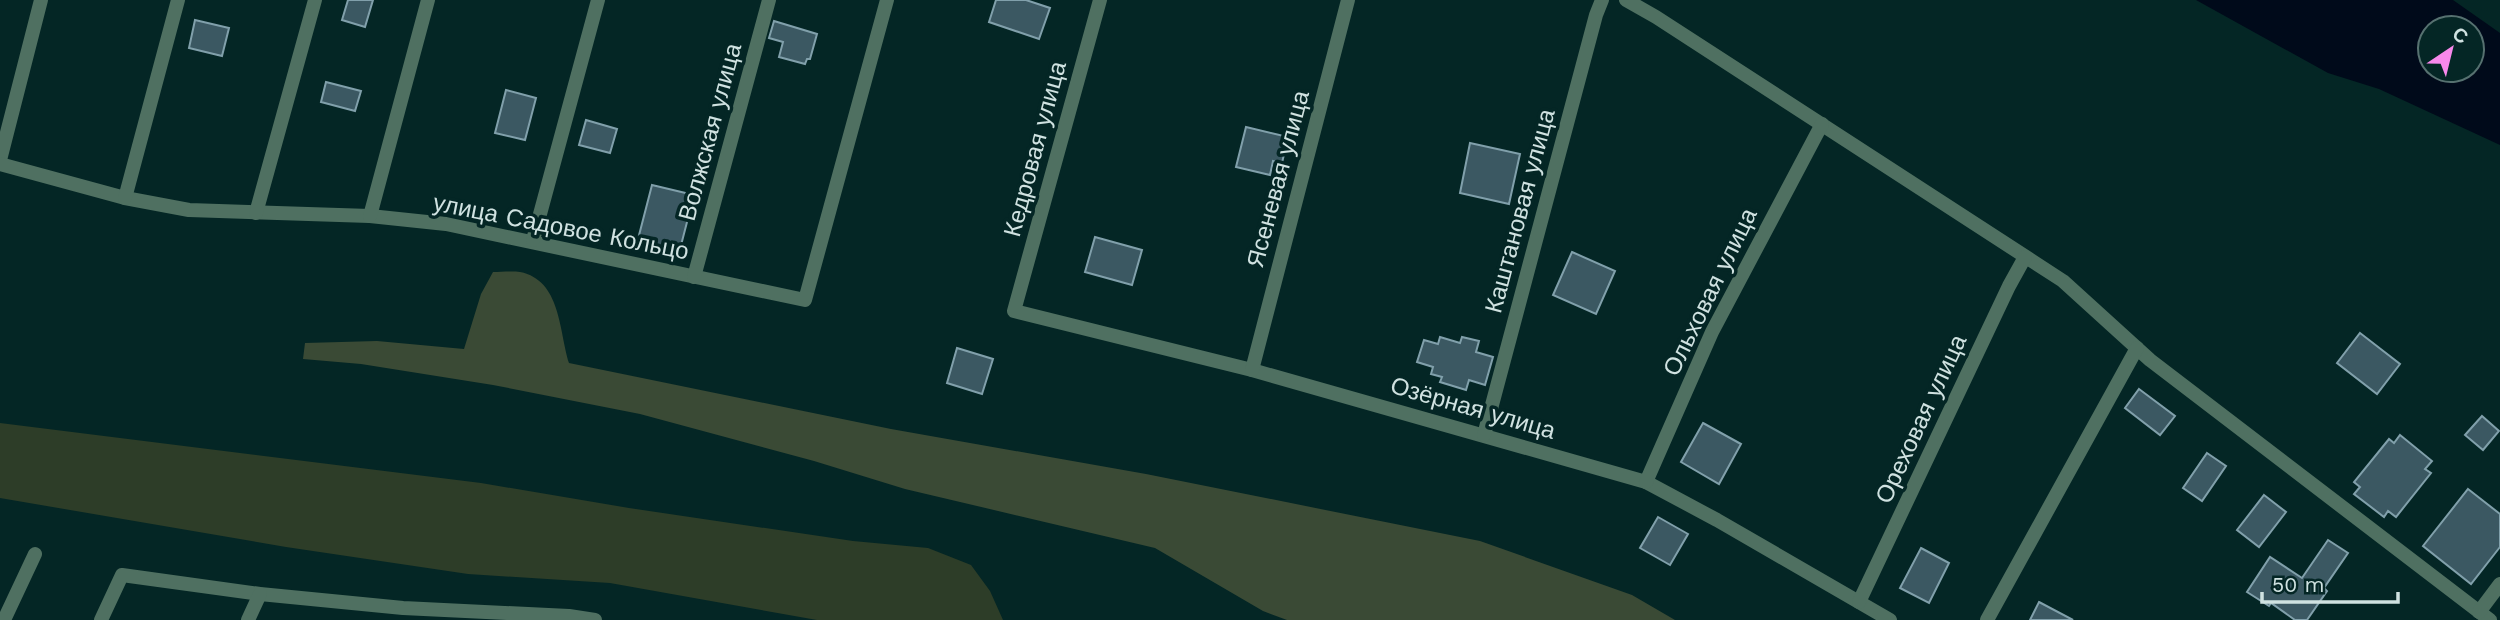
<svg xmlns="http://www.w3.org/2000/svg" width="2500" height="620" font-family="'Work Sans',sans-serif">
	<rect width="100%" height="100%" fill="#042625"/>
	<!-- green -->
	<polygon fill="#2d3d28" points="0,423 481,483 629,508 853,541 928,548 971,565 990,591 1003,620 817,620 610,583 468,574 286,547 0,498"/>
	<!-- forest -->
	<path fill="#3a4a35" d="M493 272C501 272 512 271 520 272 561 280 559 331 569 363L891 429 1146 474 1480 541 1632 595 1675 620H1287L1263 611 1155 548 905 489 814 461 640 414 493 385 361 364 303 359 305 343 377 341 464 349 481 294Z"/>
	<!-- water -->
	<path fill="#000a1a" fill-rule="evenodd" d="M2196 0H2453L2500 33V145L2379 89 2328 73ZM2430 28H2472V70H2430Z"/>
	<!-- building -->
	<g fill="#3b5862" stroke="#81a0ab" stroke-width="2">
		<polygon points="348,0 373,0 365,27 342,20"/>
		<polygon points="996,0 1026,0 1050,8 1039,39 989,22"/>
		<polygon points="195,20 229,28 222,56 189,48"/>
		<polygon points="774,21 817,34 810,59 807,59 805,64 779,57 783,42 769,38"/>
		<polygon points="326,82 361,91 355,111 321,102"/>
		<polygon points="506,90 536,98 525,140 495,133"/>
		<polygon points="586,120 617,129 610,153 579,145"/>
		<polygon points="1246,127 1288,137 1282,163 1273,161 1270,175 1236,167"/>
		<polygon points="1470,143 1520,154 1509,204 1460,193"/>
		<polygon points="652,185 694,195 679,253 637,243"/>
		<polygon points="1095,237 1142,250 1132,285 1085,272"/>
		<polygon points="1572,252 1615,271 1596,314 1553,295"/>
		<polygon points="2360,333 2400,364 2377,394 2337,363"/>
		<polygon points="1440,337 1460,343 1462,337 1479,341 1476,352 1493,357 1485,385 1469,380 1466,390 1440,382 1442,377 1431,374 1433,367 1417,362 1424,340 1438,344"/>
		<polygon points="957,348 993,359 982,394 947,383"/>
		<polygon points="2139,389 2175,416 2160,435 2125,408"/>
		<polygon points="2482,416 2499,431 2483,450 2465,435"/>
		<polygon points="1703,423 1741,444 1719,484 1681,462"/>
		<polygon points="2400,435 2432,461 2425,469 2431,473 2396,517 2388,511 2384,517 2354,494 2360,487 2354,482 2389,439 2394,443"/>
		<polygon points="2207,453 2226,466 2202,501 2183,488"/>
		<polygon points="2468,489 2500,514 2500,547 2471,584 2423,546"/>
		<polygon points="2264,495 2286,512 2259,547 2237,530"/>
		<polygon points="1658,517 1688,534 1670,565 1640,548"/>
		<polygon points="2328,540 2348,553 2324,588 2327,591 2307,620 2295,620 2271,603 2269,606 2247,592 2270,557 2302,578"/>
		<polygon points="1921,548 1949,563 1929,603 1900,588"/>
		<polygon points="2039,602 2073,620 2030,620"/>
	</g>
	<g fill="none" stroke-linecap="round" stroke-linejoin="round">
		<!-- street -->
		<g stroke="#4f7061" stroke-width="14">
			<polyline points="1100,0 1014,311 1252,370 1646,482 1717,520 1890,620"/>
			<polyline points="1626,0 1656,17 2063,281 2150,360 2490,620"/>
			<polyline points="0,160 41,0"/>
			<polyline points="0,164 125,198 189,210 370,216 446,224 805,300 887,0"/>
			<polyline points="125,198 178,0"/>
			<polyline points="256,213 315,0"/>
			<polyline points="370,216 428,0"/>
			<polyline points="533,240 598,0"/>
			<polyline points="694,277 769,0"/>
			<polyline points="1252,370 1348,0"/>
			<polyline points="1484,435 1596,15 1602,0"/>
			<polyline points="1646,482 1712,332 1822,124"/>
			<polyline points="1859,602 2009,286 2025,257"/>
			<polyline points="2479,612 2500,584"/>
			<polyline points="4,620 35,554"/>
			<polyline points="101,620 122,575 260,594 403,608 569,616 595,620"/>
			<polyline points="248,620 260,594"/>
			<polyline points="1987,620 2137,348"/>
		</g>
	</g>
	<g text-anchor="middle" dominant-baseline="central" stroke-width="7" stroke-linejoin="round" paint-order="stroke">
		<!-- street labels -->
		<g font-size="24" fill="#d0e2e1" stroke="#042625">
			<text transform="translate(710 132) rotate(-75)">Волжская улица</text>
			<text transform="translate(1035 149) rotate(-75)">Кедровая улица</text>
			<text transform="translate(1278 179) rotate(-75)">Ясеневая улица</text>
			<text transform="translate(1520 211) rotate(-75)">Каштановая улица</text>
			<text transform="translate(561 227) rotate(11)">улица Садовое Кольцо</text>
			<text transform="translate(1710 292) rotate(-64)">Ольховая улица</text>
			<text transform="translate(1473 408) rotate(16)">Озёрная улица</text>
			<text transform="translate(1921 419) rotate(-65)">Ореховая улица</text>
		</g>
	</g>
	<!-- north arrow -->
	<g transform="translate(2451 49) rotate(35)"><circle r="33" fill="#042625" stroke="#567170" stroke-width="2"/>
	<path d="M0-5L12 26L0 18L-12 26Z" fill="#f788eb"/>
	<text y="-10" font-size="19" font-weight="bold" text-anchor="middle" fill="#d0e2e1">С</text>
	</g>
	<!-- scale -->
	<path d="M2262 592v10h136v-10" fill="none" stroke="#d0e2e1" stroke-width="3.5"/>
	<text x="2272" y="592" font-size="21" fill="#d0e2e1" stroke="#042625" stroke-width="5" paint-order="stroke">50 m</text>
</svg>
